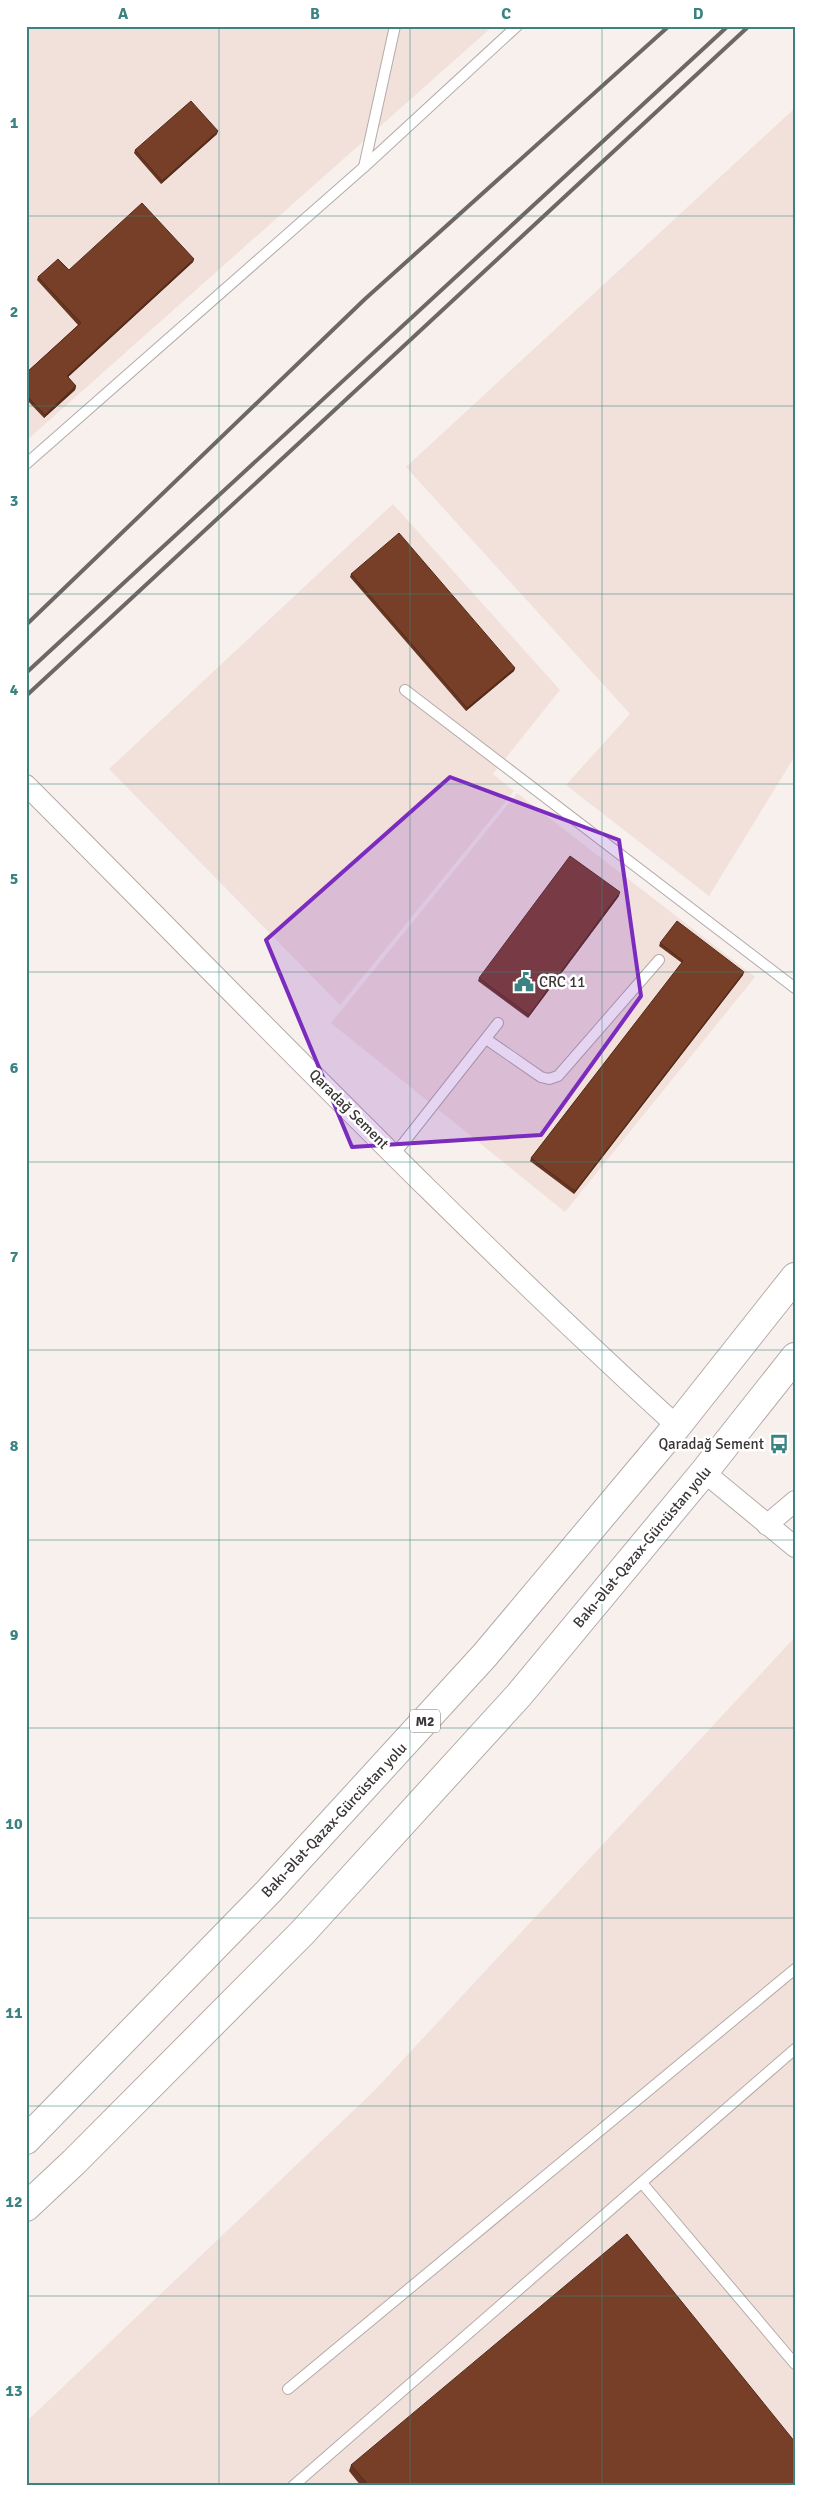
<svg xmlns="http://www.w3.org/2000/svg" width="821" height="2512" font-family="Signika,sans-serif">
	<rect width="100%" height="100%" fill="#f8f0ec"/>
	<!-- built -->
	<g fill="#f2e1db">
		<polygon points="26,26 493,26 26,441"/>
		<polygon points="795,108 795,756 709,896 566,785 630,714 406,467"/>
		<polygon points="393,504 560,690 493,774 514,791 340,1005 109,769"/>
		<polygon points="517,793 755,977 565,1212 331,1023"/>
		<polygon points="795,1637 795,2486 26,2486 26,2422 374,2091"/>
	</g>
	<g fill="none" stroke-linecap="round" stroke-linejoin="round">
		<defs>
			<g id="lane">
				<polyline points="364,167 395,26"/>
				<polyline points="26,464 364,167 517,26"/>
				<polyline points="405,690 795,988"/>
				<polyline points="486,1039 541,1077 549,1079 558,1076 659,960"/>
				<polyline points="394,1155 498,1023"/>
				<polyline points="642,2183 795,2364"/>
				<polyline points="288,2389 795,1969"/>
				<polyline points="293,2486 795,2049"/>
			</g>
			<g id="street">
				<path d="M26 785C241 1000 452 1221 677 1426"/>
				<polyline points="704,1472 795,1547"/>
				<polyline points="767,1525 795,1501"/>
			</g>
			<g id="highway">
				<polyline points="26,2140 269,1891 485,1655 677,1426 795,1277"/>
				<polyline points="26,2207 74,2162 302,1933 519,1695 704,1472 795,1357"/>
			</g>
		</defs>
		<!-- lane casing -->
		<use href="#lane" stroke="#b3aba8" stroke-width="12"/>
		<!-- street casing -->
		<use href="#street" stroke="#b3aba8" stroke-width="22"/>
		<!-- highway casing -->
		<use href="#highway" stroke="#b3aba8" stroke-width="30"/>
		<!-- lane -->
		<use href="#lane" stroke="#fff" stroke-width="10"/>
		<!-- street -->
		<use href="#street" stroke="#fff" stroke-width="20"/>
		<!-- highway -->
		<use href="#highway" stroke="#fff" stroke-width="28"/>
		<!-- rail -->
		<g stroke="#6d6866" stroke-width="4">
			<polyline points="26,625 365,299 669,26"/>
			<polyline points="26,673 728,26"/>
			<polyline points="26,696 749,26"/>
		</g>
	</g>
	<!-- wall -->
	<g fill="#663622">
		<polygon points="217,134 161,184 134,153 135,150"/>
		<polygon points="194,259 193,262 68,377 76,386 75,390 44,418 26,399 26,373 78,325 37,280 38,277 69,270"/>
		<polygon points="351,574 515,668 514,671 466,711 350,577"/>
		<polygon points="619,896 528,1018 478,981 479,978"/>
		<polygon points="660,943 743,975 574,1194 530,1161 531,1158 682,963 659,946"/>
		<polygon points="351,2465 795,2486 361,2486 349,2471"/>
	</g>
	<!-- shaded-wall -->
	<g fill="#532c1b">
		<polygon points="218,131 217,134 161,184 162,181"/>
		<polygon points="194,259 193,262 66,379 67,376"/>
		<polygon points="76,386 75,390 44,418 45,415"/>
		<polygon points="515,668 514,671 466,711 467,708"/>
		<polygon points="620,892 619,896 528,1018 529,1015"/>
		<polygon points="744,972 743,975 574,1194 575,1191"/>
	</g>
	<!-- building -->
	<g fill="#773f27" stroke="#532c1b">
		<polygon points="191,101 218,131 162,181 135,150"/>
		<polygon points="142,203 194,259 67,376 76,386 45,415 26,395 26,373 81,323 38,277 58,259 69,270"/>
		<polygon points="399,533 515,668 467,708 351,574"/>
		<polygon points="570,856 620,892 529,1015 479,978"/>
		<polygon points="677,921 744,972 575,1191 531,1158 683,961 660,943"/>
		<polygon points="627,2234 795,2442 795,2486 369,2486 351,2465"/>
	</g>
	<!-- marked area -->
	<path fill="#7b2cbf" fill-opacity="0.2" stroke="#7b2cbf" stroke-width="4" stroke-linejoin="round" d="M450 777 619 840 641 996 541 1135 352 1147 266 940Z"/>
	<!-- grid -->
	<path fill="none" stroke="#3a8380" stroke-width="1" stroke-opacity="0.55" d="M219 26V2486M410 26V2486M602 26V2486M26 216H795M26 406H795M26 594H795M26 784H795M26 972H795M26 1162H795M26 1350H795M26 1540H795M26 1728H795M26 1918H795M26 2106H795M26 2296H795"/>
	<!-- icons -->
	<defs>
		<symbol id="civic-bare" viewBox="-9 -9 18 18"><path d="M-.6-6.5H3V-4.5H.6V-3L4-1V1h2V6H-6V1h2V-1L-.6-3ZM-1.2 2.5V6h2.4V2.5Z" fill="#3a8380" stroke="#fff" stroke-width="2.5" paint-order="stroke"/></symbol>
		<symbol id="bus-bare" viewBox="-9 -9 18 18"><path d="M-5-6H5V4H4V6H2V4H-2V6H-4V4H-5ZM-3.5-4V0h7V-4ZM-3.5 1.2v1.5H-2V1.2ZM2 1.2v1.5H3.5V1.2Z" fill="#3a8380" stroke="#fff" stroke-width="2.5" paint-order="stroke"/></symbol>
	</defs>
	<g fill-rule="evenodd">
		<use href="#civic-bare" x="510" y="968" width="28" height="28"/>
		<use href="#bus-bare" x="765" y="1430" width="28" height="28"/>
	</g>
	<g text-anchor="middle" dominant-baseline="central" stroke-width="5" stroke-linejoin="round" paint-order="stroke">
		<!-- shield labels -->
		<rect fill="#fff" stroke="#757272" stroke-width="1" x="410" y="1709.5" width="30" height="23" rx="4"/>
		<g font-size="14" font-weight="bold" fill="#3a3635">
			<text x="425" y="1721">M2</text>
		</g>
		<!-- poi labels -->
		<g font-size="15" fill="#3a3635" stroke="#fff" text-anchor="start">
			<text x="539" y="982">CRC 11</text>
			<text x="764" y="1444" text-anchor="end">Qaradağ Sement</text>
		</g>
		<!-- street labels -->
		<g font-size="15" fill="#3a3635" stroke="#fff">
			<text transform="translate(349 1109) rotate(45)">Qaradağ Sement</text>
			<text transform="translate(642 1547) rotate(-50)">Bakı-Ələt-Qazax-Gürcüstan yolu</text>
			<text transform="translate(334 1820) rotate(-47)">Bakı-Ələt-Qazax-Gürcüstan yolu</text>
		</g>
	</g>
	<!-- border -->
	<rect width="821" height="2512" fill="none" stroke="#ffffff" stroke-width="55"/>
	<rect x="28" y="28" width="766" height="2456" fill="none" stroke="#3a8380" stroke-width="2"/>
	<g font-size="16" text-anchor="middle" font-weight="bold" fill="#3a8380">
		<text x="123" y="19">A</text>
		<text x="315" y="19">B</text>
		<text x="506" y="19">C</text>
		<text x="698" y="19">D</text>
		<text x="14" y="128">1</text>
		<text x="14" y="317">2</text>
		<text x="14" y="506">3</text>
		<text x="14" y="695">4</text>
		<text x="14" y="884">5</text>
		<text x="14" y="1073">6</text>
		<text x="14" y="1262">7</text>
		<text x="14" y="1451">8</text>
		<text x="14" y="1640">9</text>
		<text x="14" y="1829">10</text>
		<text x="14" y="2018">11</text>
		<text x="14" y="2207">12</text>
		<text x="14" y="2396">13</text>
	</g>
</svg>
